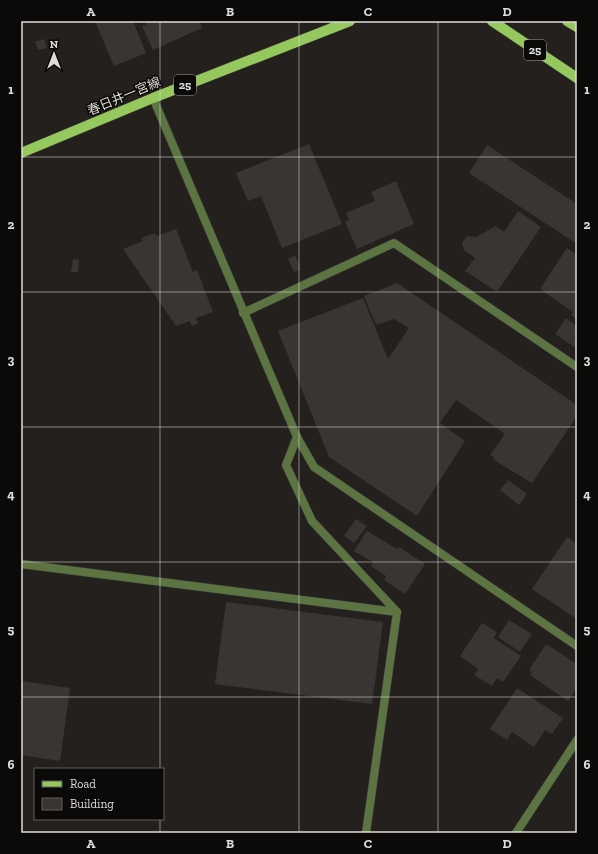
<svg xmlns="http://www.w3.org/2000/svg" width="598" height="854" font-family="'Zilla Slab','Noto Sans JP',serif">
	<rect width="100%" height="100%" fill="#23201e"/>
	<!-- building -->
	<g fill="#393533">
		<polygon points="95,21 133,21 146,53 114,66"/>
		<polygon points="145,21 199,21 202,28 153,50 142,26 146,25"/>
		<polygon points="44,39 47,48 38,50 35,42"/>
		<polygon points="309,144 342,224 282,248 261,196 248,201 236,173"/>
		<polygon points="487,145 577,204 577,244 469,173"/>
		<polygon points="396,181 414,224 357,249 345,222 349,220 346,213 375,201 371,192"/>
		<polygon points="518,211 541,227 497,292 465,271 475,258 464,250 462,243 467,236 476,237 496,226 504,232"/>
		<polygon points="176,229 193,272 197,270 213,312 196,318 198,323 192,326 190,321 176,326 123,249 143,241 141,238 155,233 156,236"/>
		<polygon points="567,248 577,255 577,319 571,315 573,312 540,289"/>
		<polygon points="295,255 301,269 294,272 288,259"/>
		<polygon points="73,259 79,260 78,272 71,272"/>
		<polygon points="397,283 577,405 577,416 532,483 494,460 495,458 490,455 505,434 456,400 440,423 465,441 417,516 329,457 278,331 363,298 388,359 409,328 394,319 376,325 364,296"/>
		<polygon points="566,318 577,326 576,348 555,334"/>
		<polygon points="508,480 527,494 519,505 500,490"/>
		<polygon points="356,519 367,526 354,543 344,536"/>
		<polygon points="367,531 397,549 399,547 425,564 405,594 384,580 386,576 371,566 373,562 354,551"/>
		<polygon points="567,537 577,544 577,619 532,589"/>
		<polygon points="226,602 383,622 372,704 215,684"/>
		<polygon points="509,620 532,634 520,652 498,637"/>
		<polygon points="482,623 497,632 494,638 521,656 503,682 497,678 492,686 474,675 478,669 460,656"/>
		<polygon points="546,644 577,664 577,688 568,701 530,675 532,672 529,670"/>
		<polygon points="21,681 70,688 60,761 21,755"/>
		<polygon points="517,688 563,718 552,734 545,730 534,747 512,732 507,740 490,729"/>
	</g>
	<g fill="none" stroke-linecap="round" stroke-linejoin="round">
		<defs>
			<g id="minor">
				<polyline points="153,98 297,437 314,467 577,646"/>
				<polyline points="243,313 394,243 577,367"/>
				<polyline points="297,437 286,465 312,521 397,612"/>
				<polyline points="21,564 397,612 366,833"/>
				<polyline points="516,833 577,740"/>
			</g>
			<g id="primary">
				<polyline points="492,21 577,78"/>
				<polyline points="567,21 577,27"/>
				<polyline points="21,153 153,98 350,21"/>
			</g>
		</defs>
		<!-- minor casing -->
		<use href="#minor" stroke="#3d3a38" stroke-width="9"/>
		<!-- primary casing -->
		<use href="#primary" stroke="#3d3a38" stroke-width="11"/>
		<!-- minor -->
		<use href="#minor" stroke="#5b7442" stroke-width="8"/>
		<!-- primary -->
		<use href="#primary" stroke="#95c95d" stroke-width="10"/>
	</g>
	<!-- grid -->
	<path fill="none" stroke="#dedcda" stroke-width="1" stroke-opacity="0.55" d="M160 21V769M299 21V833M438 21V833M21 157H577M21 292H577M21 427H577M21 562H577M21 697H577M160 819V833"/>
	<g text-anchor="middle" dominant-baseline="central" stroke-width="3" stroke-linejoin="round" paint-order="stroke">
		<!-- shield labels -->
		<g fill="#0c0a09" stroke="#9f9d9b" stroke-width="1">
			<rect x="524" y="40" width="22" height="20" rx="3"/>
			<rect x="174" y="75" width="22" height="20" rx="3"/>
		</g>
		<g font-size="12" font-weight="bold" fill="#dedcda">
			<text x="535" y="50">25</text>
			<text x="185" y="85">25</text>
		</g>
		<!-- street labels -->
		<g font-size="13" fill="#dedcda" stroke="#0c0a09">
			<text transform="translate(124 96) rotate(-23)">春日井一宮線</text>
		</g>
	</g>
	<!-- border -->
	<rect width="598" height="854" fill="none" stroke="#0c0a09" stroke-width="44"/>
	<!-- legend -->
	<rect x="34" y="768" width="130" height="52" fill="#0c0a09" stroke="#605e5d"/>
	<rect x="42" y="781" width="20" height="6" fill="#95c95d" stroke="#605e5d"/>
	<text x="70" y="788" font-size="12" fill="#dedcda">Road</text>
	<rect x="42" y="798" width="20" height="12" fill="#393533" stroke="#605e5d"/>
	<text x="70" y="808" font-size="12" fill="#dedcda">Building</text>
	<!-- north arrow -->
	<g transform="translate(54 54)" stroke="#0c0a09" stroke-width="3" paint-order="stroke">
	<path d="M0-3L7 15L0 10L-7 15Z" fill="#dedcda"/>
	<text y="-6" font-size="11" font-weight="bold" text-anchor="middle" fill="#dedcda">N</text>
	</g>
	<rect x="22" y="22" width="554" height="810" fill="none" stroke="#dedcda" stroke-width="1.5"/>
	<g font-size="13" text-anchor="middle" font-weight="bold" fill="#dedcda">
		<text x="91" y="16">A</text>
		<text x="230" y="16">B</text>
		<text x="368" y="16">C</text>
		<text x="507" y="16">D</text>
		<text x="11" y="94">1</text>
		<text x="587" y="94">1</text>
		<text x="11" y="229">2</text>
		<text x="587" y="229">2</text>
		<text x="11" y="364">3</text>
		<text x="587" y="364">3</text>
		<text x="11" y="499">4</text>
		<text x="587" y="499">4</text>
		<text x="11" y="634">5</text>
		<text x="587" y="634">5</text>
		<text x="11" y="769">6</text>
		<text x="587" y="769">6</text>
		<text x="91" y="848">A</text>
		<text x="230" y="848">B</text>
		<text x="368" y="848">C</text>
		<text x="507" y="848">D</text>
	</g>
</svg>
